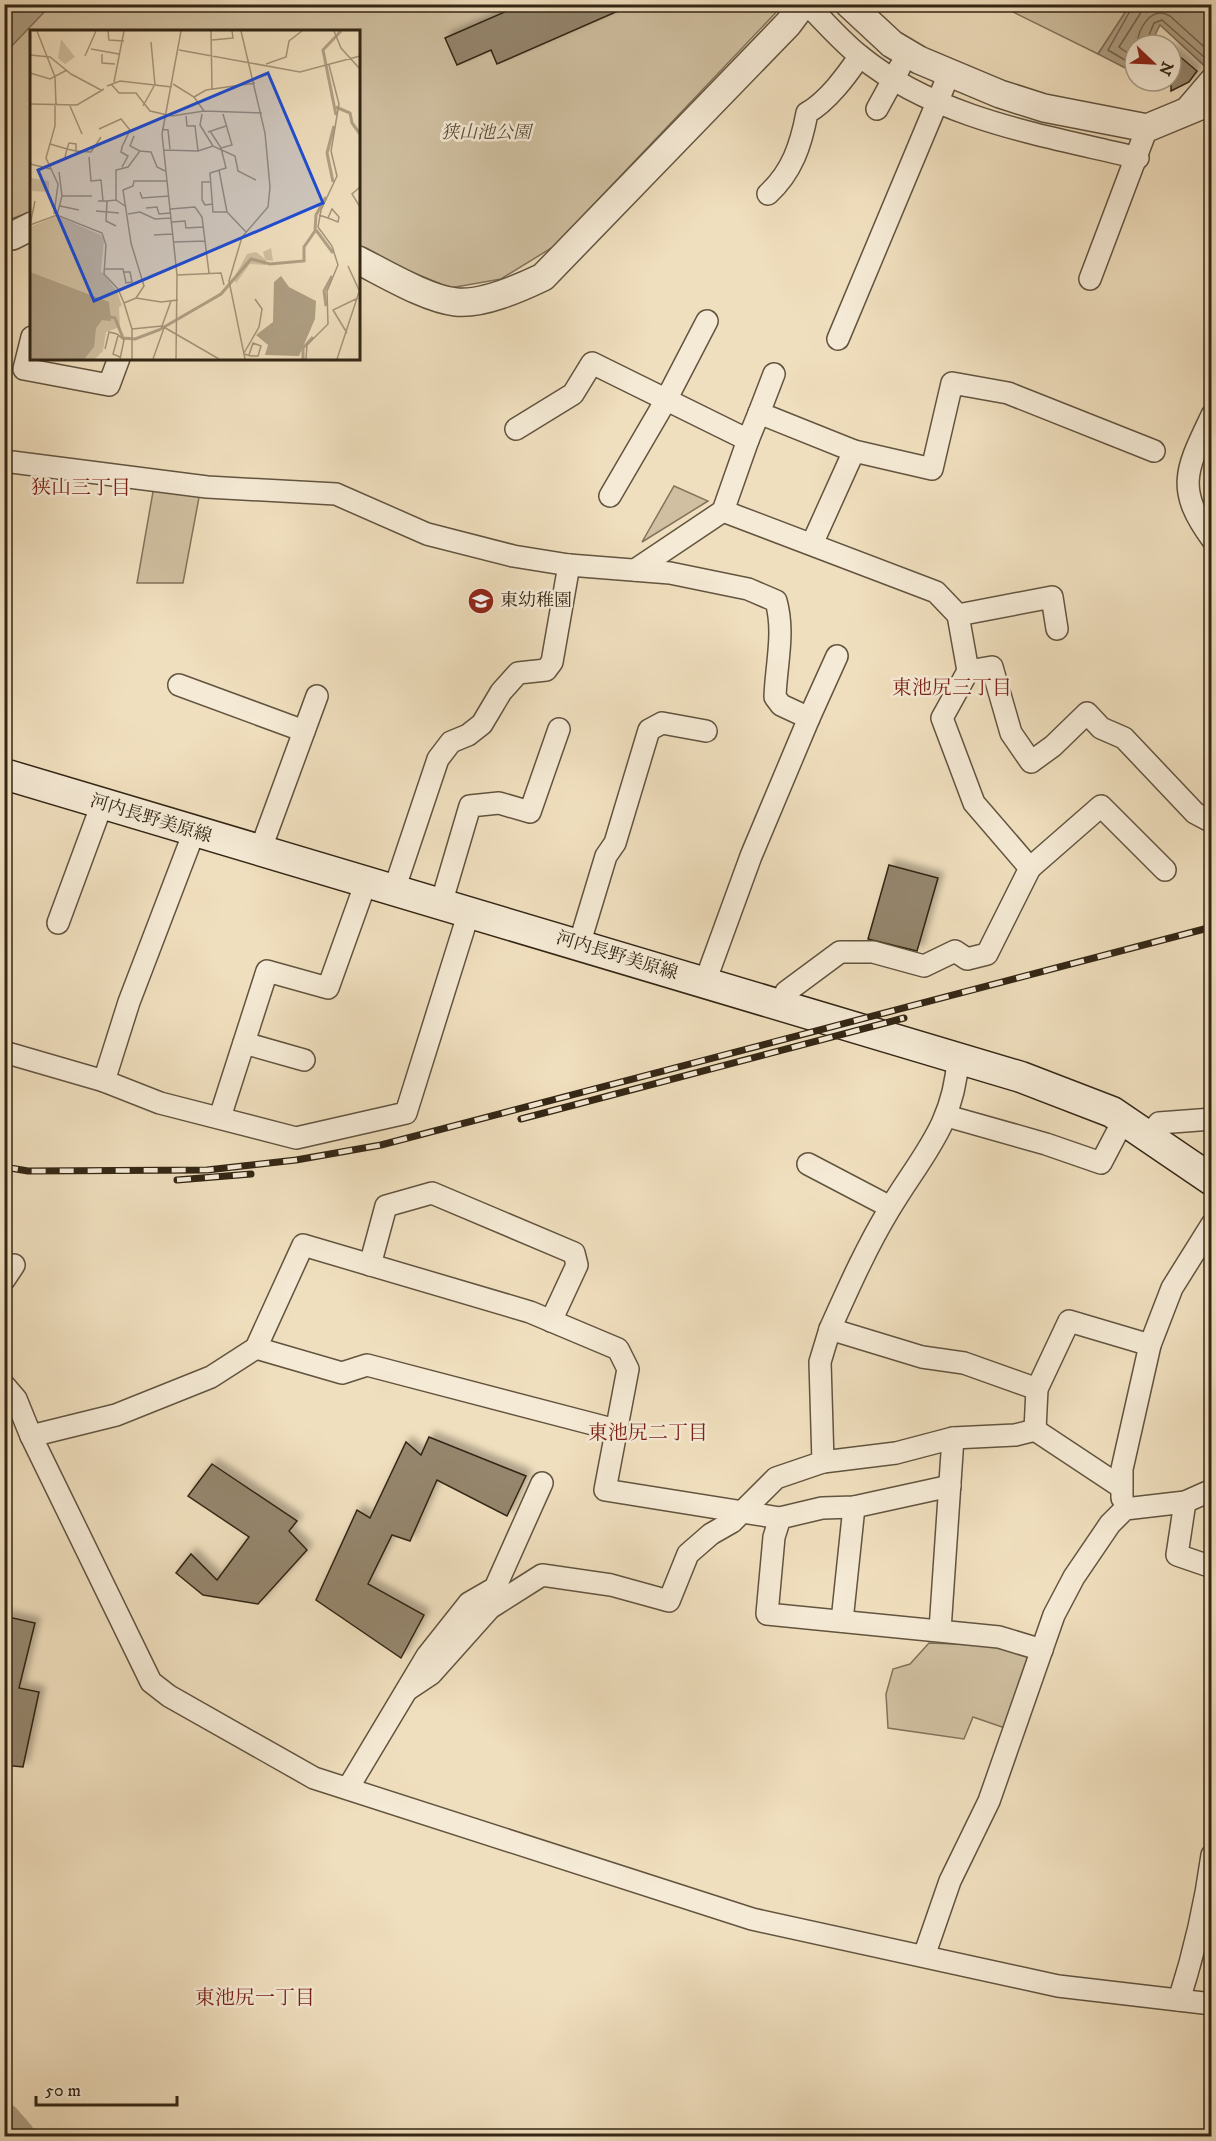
<svg xmlns="http://www.w3.org/2000/svg" width="1216" height="2141" font-family="'IM FELL DW Pica','Noto Serif JP',serif">
	<defs>
		<filter id="shadow"><feDropShadow dx="5.5" dy="-5.5" stdDeviation="3" flood-color="#0004"/></filter>
	</defs>
	<rect width="100%" height="100%" fill="#f0dfbe"/>
	<filter id="stains"><feTurbulence type="fractalNoise" baseFrequency=".00333" numOctaves="4"/><feColorMatrix values="0 0 0 0 .2 0 0 0 0 .09 0 0 0 0 .02 0 0 0 .5 -.17"/></filter>
	<radialGradient id="worn" r=".72"><stop offset=".6" stop-color="#630" stop-opacity="0"/><stop offset="1" stop-color="#630" stop-opacity=".3"/></radialGradient>
	<!-- green -->
	<g fill="#d0c0a1" stroke="#82735b" stroke-width="1.5">
		<polygon points="4,5 783,5 553,247 501,279 450,288 383,260 359,246 358,32 32,32 31,212 5,221"/>
		<polygon points="1015,5 1130,5 1098,54 1011,11"/>
		<polygon points="154,486 200,492 183,583 137,583"/>
		<polygon points="674,486 708,501 642,542"/>
		<polygon points="929,1643 1006,1646 1033,1655 1005,1728 973,1717 964,1739 888,1728 886,1694 893,1669 910,1664"/>
	</g>
	<!-- water -->
	<g fill="#b0a085" stroke="#7e6f58" stroke-width="1.5">
		<polygon points="5,4 51,5 5,53 4,5"/>
		<polygon points="1130,5 1211,5 1211,72 1160,25 1150,45 1135,45 1135,73 1098,54"/>
	</g>
	<g fill="none" stroke-linecap="round" stroke-linejoin="round">
		<!-- shore -->
		<g stroke="#72634d" stroke-width="1.5">
			<polyline points="1134,4 1108,50 1135,66"/>
			<path d="M1137 45C1138 29 1151 5 1170 16L1212 54"/>
			<polyline points="1145,45 1154,23 1162,20 1212,64"/>
			<polyline points="1135,58 1119,47 1140,14 1142,4"/>
		</g>
		<!-- river -->
		<polyline stroke="#b0a085" stroke-width="34" points="4,2120 18,2136"/>
	</g>
	<!-- building -->
	<g fill="#95866d" stroke="#332615" stroke-width="1.5" filter="url(#shadow)">
		<polygon points="523,4 634,4 497,64 491,50 457,65 445,38"/>
		<polygon points="1171,49 1197,71 1189,82 1171,91"/>
		<polygon points="889,865 938,878 917,951 868,939"/>
		<polygon points="429,1437 526,1476 507,1516 437,1480 410,1541 392,1535 368,1584 424,1615 401,1658 316,1600 357,1510 370,1518 406,1442 421,1455"/>
		<polygon points="212,1464 297,1521 289,1531 307,1550 258,1604 203,1595 176,1573 191,1554 217,1580 249,1537 188,1496"/>
		<polygon points="4,1616 35,1623 19,1688 39,1692 23,1767 4,1765"/>
	</g>
	<g fill="none" stroke-linecap="round" stroke-linejoin="round">
		<defs>
			<g id="minor">
				<path d="M807 4C824 21 841 41 860 56 937 119 1043 135 1138 158"/>
				<polyline points="877,109 900,67"/>
				<polyline points="1182,113 1212,78"/>
				<path d="M768 194C792 172 801 145 807 113 828 101 846 76 860 56"/>
				<polyline points="1090,279 1147,128"/>
				<polyline points="32,337 24,369 109,385 119,358"/>
				<polyline points="838,339 949,74"/>
				<polyline points="774,374 759,413 854,451 932,469 952,383 1008,393 1154,451"/>
				<path d="M1212 415C1187 468 1174 488 1212 539"/>
				<polyline points="516,429 573,394 592,363 748,440 759,413"/>
				<path d="M4 461 207 487 336 494 427 534 513 556 569 565 670 573 748 589 776 601C785 633 776 665 775 697L781 705 809 718 751 856 705 982"/>
				<polyline points="610,496 666,400 707,321"/>
				<polyline points="723,511 936,592 958,615 968,671 942,718 974,803 1030,868 1101,806 1165,870"/>
				<polyline points="812,544 854,451"/>
				<polyline points="635,570 723,511 748,440"/>
				<polyline points="958,615 1052,597 1057,629"/>
				<polyline points="968,671 992,667 1011,733 1031,762 1053,746 1087,713 1101,728 1124,738 1195,813 1212,822"/>
				<polyline points="179,685 304,731"/>
				<polyline points="809,718 837,656"/>
				<polyline points="260,851 317,696"/>
				<polyline points="394,890 438,759 451,742 468,735 482,724 501,692 518,673 546,670 552,662 569,565"/>
				<polyline points="441,904 470,806 499,803 530,812 559,729"/>
				<polyline points="58,923 102,804"/>
				<polyline points="579,945 606,856 615,843 649,730 662,723 706,731"/>
				<polyline points="781,1005 786,992 840,952 873,952 924,966 955,951 967,959 987,954 1030,868"/>
				<polyline points="244,1043 304,1060"/>
				<polyline points="4,1052 104,1081 160,1103 296,1138 406,1113 469,912"/>
				<path d="M958 1058C954 1126 921 1156 889 1210 866 1248 848 1289 830 1329L922 1357 964 1363 1037 1389"/>
				<polyline points="104,1081 129,1002 194,832"/>
				<polyline points="947,1116 1046,1144 1101,1163 1124,1119"/>
				<polyline points="220,1117 267,971 328,988 366,882"/>
				<polyline points="1149,1135 1159,1123 1212,1119"/>
				<polyline points="808,1164 890,1207"/>
				<polyline points="370,1265 386,1206 432,1193 574,1253 577,1265 551,1321"/>
				<polyline points="4,1280 14,1265"/>
				<polyline points="256,1348 342,1373 367,1365 616,1430"/>
				<polyline points="4,1385 16,1399 31,1436 151,1682 169,1696 314,1778 752,1919 1058,1986 1212,2004"/>
				<polyline points="1035,1430 1037,1389 1069,1321 1150,1345"/>
				<polyline points="31,1436 116,1415 211,1377 256,1348 303,1245 530,1312 618,1349 628,1369 605,1490 780,1518"/>
				<polyline points="823,1462 896,1453 953,1438 1015,1435 1035,1430 1121,1487"/>
				<polyline points="950,1486 854,1507 822,1508 780,1518 774,1537 767,1614 999,1637 1042,1650"/>
				<polyline points="1122,1498 1122,1469 1150,1345 1172,1288 1212,1224"/>
				<polyline points="1185,1502 1177,1555 1212,1567"/>
				<polyline points="842,1621 854,1507"/>
				<polyline points="940,1630 953,1438"/>
				<polyline points="407,1690 431,1674 490,1608 542,1575 611,1585 669,1601 688,1554 711,1534 732,1522 776,1478 823,1462 820,1362 830,1329"/>
				<polyline points="348,1788 427,1656 469,1603 495,1588 542,1483"/>
				<polyline points="924,1956 950,1881 989,1801 1054,1615 1074,1577 1110,1524 1125,1509 1185,1502 1212,1490"/>
				<path d="M1179 2000C1195 1950 1205 1907 1212 1855"/>
			</g>
			<g id="tertiary">
				<polyline points="849,4 892,44 919,60 1000,94 1044,108 1147,128 1212,101"/>
				<polyline points="4,236 12,236 32,226"/>
				<path d="M358 260C384 273 427 299 456 302 482 305 520 288 543 277L788 24 803 4"/>
			</g>
			<polyline id="secondary" points="4,774 1021,1077 1112,1112 1212,1180"/>
		</defs>
		<!-- minor casing -->
		<use href="#minor" stroke="#62543f" stroke-width="24"/>
		<!-- tertiary casing -->
		<use href="#tertiary" stroke="#62543f" stroke-width="30"/>
		<!-- secondary casing -->
		<use href="#secondary" stroke="#332615" stroke-width="33"/>
		<!-- minor -->
		<use href="#minor" stroke="#f5ead5" stroke-width="21"/>
		<!-- tertiary -->
		<use href="#tertiary" stroke="#f5ead5" stroke-width="27"/>
		<!-- secondary -->
		<use href="#secondary" stroke="#f5ead5" stroke-width="30"/>
		<defs>
			<g id="rail">
				<polyline points="521,1119 904,1018"/>
				<polyline points="4,1167 28,1171 207,1170 296,1160 381,1145 1212,927"/>
				<polyline points="177,1180 251,1174"/>
			</g>
		</defs>
		<!-- rail casing -->
		<use href="#rail" stroke="#332615" stroke-width="7"/>
		<!-- rail -->
		<use href="#rail" stroke="#f5ead5" stroke-width="4.5" stroke-dasharray="14" stroke-linecap="butt"/>
	</g>
	<!-- icons -->
	<defs>
		<symbol id="school-disc" viewBox="-11 -11 22 22"><circle r="9.5" fill="#8f2418" stroke="#f5ead5"/><path d="M0-5L7-2L0 1L-7-2ZM-4 1L0 2.5L4 1V4Q0 6-4 4Z" fill="#fff"/></symbol>
	</defs>
	<g fill-rule="evenodd">
		<use href="#school-disc" x="466" y="586" width="30" height="30"/>
	</g>
	<g text-anchor="middle" dominant-baseline="central" stroke-width="5" stroke-linejoin="round" paint-order="stroke">
		<!-- park labels -->
		<g font-size="18" font-style="italic" fill="#5a4c38" stroke="#f5ead5">
			<text x="486" y="133">狭山池公園</text>
		</g>
		<!-- poi labels -->
		<g font-size="18" fill="#332615" stroke="#f5ead5" text-anchor="start">
			<text x="500" y="601">東幼稚園</text>
		</g>
		<!-- street labels -->
		<g font-size="18" fill="#332615" stroke="#f5ead5">
			<text transform="translate(151 819) rotate(17)">河内長野美原線</text>
			<text transform="translate(617 956) rotate(17)">河内長野美原線</text>
		</g>
		<!-- neighbourhood labels -->
		<g font-size="20" fill="#7a1f14" stroke="#f5ead5">
			<text x="81" y="488">狭山三丁目</text>
			<text x="952" y="688">東池尻三丁目</text>
			<text x="648" y="1433">東池尻二丁目</text>
			<text x="255" y="1998">東池尻一丁目</text>
		</g>
	</g>
	<!-- overview -->
	<g transform="translate(30 30)">
		<rect width="330" height="330" fill="#f0dfbe"/>
		<path d="M31 9 45 27 35 34 28 28ZM1 148 19 151V162L2 161ZM27 186 71 205 74 210 71 241 87 261 92 276 89 277 90 297 76 302 73 321 65 329H0V197ZM241 218 243 231 236 230V235L220 234 206 253 204 248 217 224 226 222 235 229 233 222Z" fill="#d0c0a1"/>
		<path d="M0 242 79 272 81 291 72 290 66 298 64 317 54 329H0ZM251 246 259 257 286 271 285 289 269 326 235 325 238 315 226 305 243 292 244 252Z" fill="#b0a085"/>
		<path fill="none" stroke="#b0a085" stroke-width="3" d="M306 77 320 83 322 93 330 104M306 85 293 20 311 1M303 152 297 123 304 96M286 200 303 223M296 276 294 261 302 246M76 286 85 288 93 308 105 309 129 300 191 264 221 229 240 234 274 231V217L285 201 286 185 296 167M273 329V318L283 307"/>
		<path fill="none" stroke="#a4957a" stroke-width="1.5" d="M7 1 25 47 26 74M78 1 79 10 94 11M181 1 182 59M211 1 235 103 240 157 238 177 212 207 199 251 215 329M304 1 311 18 330 39M182 10 203 8 202 1M121 12 125 55M61 19 89 24M149 20 270 42 330 26M72 24V33L85 34M0 25 20 27 41 44 71 60M55 26 66 1M236 34 256 27 259 11 272 1M0 43 20 49 37 40M84 52 94 1M81 54 89 63H106L120 81 142 86 174 81 232 83M143 54 164 67 174 81M77 56 90 51 142 57M164 67 176 60 225 53M0 74 47 75 74 59M40 76 52 104M113 76 124 56M172 84 170 95 183 116M156 86 157 96H166M69 99 91 89 100 100 92 117 91 122 98 126 92 137M132 99 138 100 140 119M180 101 191 118 202 115 193 84M178 102 196 96M20 114 37 119 46 121V114L39 113 37 119 35 127M191 118 196 138 180 143 183 182H197L216 202M134 120 168 121 165 96M46 121 61 122 71 107M110 121 121 122 127 137 135 141M168 121 183 116 205 126 208 141 226 150M59 127 61 151 71 150 73 171H68M0 134 21 139M189 140 197 182M180 152H172V170L175 175 183 174M330 157 322 164 330 177M110 162 112 168 139 166M32 166H62M86 170V140L98 137 110 121 100 116 104 106M73 171H77L76 191 86 196M77 171 86 170 95 176M30 176 49 180M116 178 127 177 129 184 140 183M140 179 165 177 172 187 179 243M66 181 89 183M24 184 28 154 16 128 25 96V75M98 184 110 182 125 189 141 188M27 185 32 166 29 142M289 185 298 188 308 192 309 187 302 179 298 188M142 192 155 191 156 198 173 197M0 195 27 185 72 203 76 215 74 244 88 259 94 273 102 299V329M0 195 5 171M124 205 142 204M144 212 175 211M318 236 329 260M74 239H93L96 253 102 252 100 242H94M147 245 191 243 194 255M106 268 114 256 101 213 93 160 103 156 104 151H137M94 273 106 268 131 272 148 270M132 296 189 329M132 296 141 271M102 299 132 296M317 303 303 280 328 268M88 306 83 324 90 327M75 319 79 302 87 304 94 310 90 329M214 323 229 297 232 279 225 269M214 324 221 326H228L231 316 223 313 219 325M123 329 134 298M146 329 147 245 132 104 151 1M276 329 277 315 298 294 297 261 308 235 302 216 288 197 291 180 307 146 301 121 309 74 299 35M307 329 330 259"/>
		<path fill="#1d4ed8" fill-opacity="0.15" stroke="#1d4ed8" stroke-width="3" d="M238 43 293 173 64 271 8 140Z"/>
		<rect width="330" height="330" fill="none" stroke="#332615" stroke-width="3"/>
	</g>
	<!-- margin -->
	<rect width="1216" height="2141" fill="none" stroke="#f0dfbe" stroke-width="24"/>
	<rect x="6" y="6" width="1204" height="2129" fill="none" stroke="#332615" stroke-width="3"/>
	<rect x="12" y="12" width="1192" height="2117" fill="none" stroke="#332615" stroke-width="1.5"/>
	<!-- north arrow -->
	<g transform="translate(1153 63) rotate(113)"><circle r="28" fill="#f5ead5" stroke="#a79c88" stroke-width="1.5"/>
	<path d="M0-4.5L10 22L0 15L-10 22Z" fill="#8f2418"/>
	<text y="-9" font-size="16" font-weight="bold" text-anchor="middle" fill="#332615">N</text>
	</g>
	<!-- scale -->
	<path d="M36 2096v9h141v-9" fill="none" stroke="#332615" stroke-width="3"/>
	<text x="45" y="2096" font-size="18" fill="#332615" stroke="#f5ead5" stroke-width="4.5" paint-order="stroke">50 m</text>
	<rect width="100%" height="100%" filter="url(#stains)"/>
	<rect width="100%" height="100%" fill="url(#worn)"/>
</svg>
